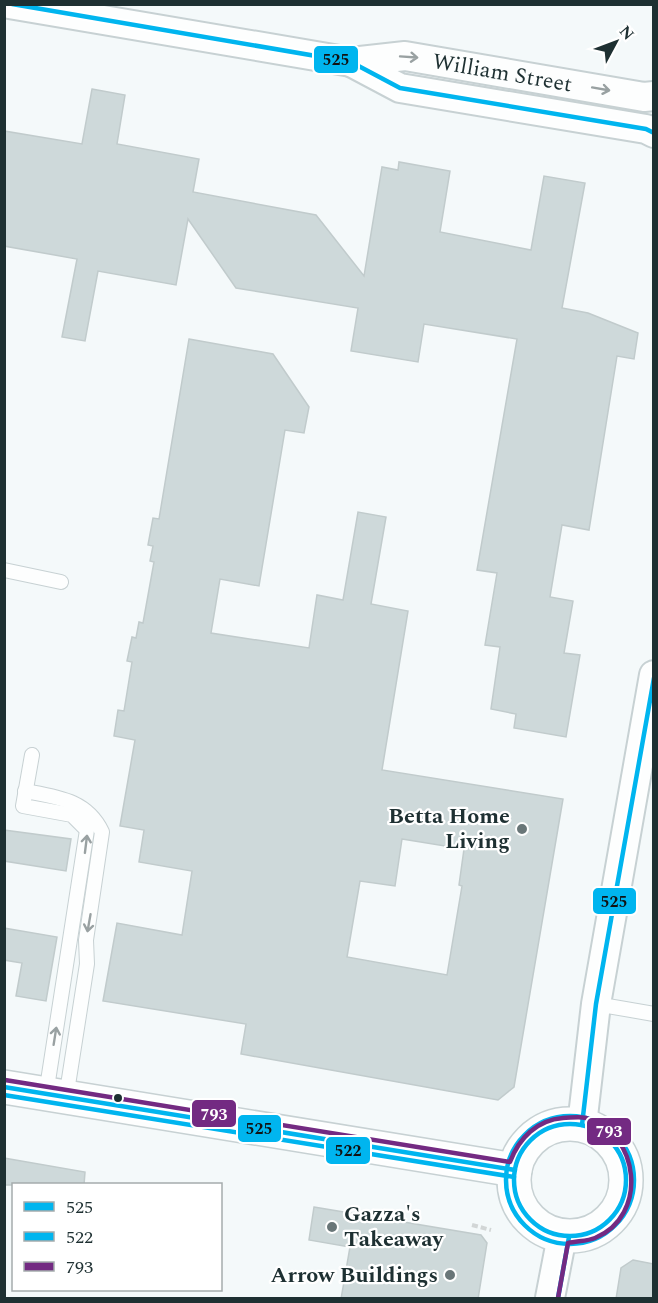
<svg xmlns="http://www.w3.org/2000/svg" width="658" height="1303" font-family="Spectral,serif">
	<rect width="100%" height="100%" fill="#f4f9fa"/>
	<!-- building -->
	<g fill="#ced9da" stroke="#c1cbcc" stroke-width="1.5" fill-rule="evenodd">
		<polygon points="92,89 125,95 117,144 199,159 193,192 316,215 364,276 382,167 398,170 399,162 450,171 440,232 531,250 544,176 585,183 562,308 588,313 638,333 634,359 617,356 589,530 562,525 550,597 573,601 564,653 580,655 566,737 514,728 516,714 491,709 500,647 485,645 497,573 477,570 517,339 424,324 418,362 351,351 358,308 236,288 188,219 176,285 98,271 85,341 62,337 77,259 4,246 4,131 82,144"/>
		<path d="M189 339 273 354 309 407 304 433 285 430 259 586 220 579 211 633 309 648 317 595 343 600 358 512 386 517 371 604 408 611 382 770 563 799 514 1087 498 1100 241 1054 246 1024 103 1001 117 923 182 935 192 871 139 862 144 830 120 826 135 740 114 736 118 710 124 711 132 662 127 661 132 637 136 638 139 622 143 623 154 562 150 561 153 546 148 545 153 518 159 519ZM402 839 464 849 459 885 462 886 447 975 347 957 360 881 395 886Z"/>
		<polygon points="4,830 71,839 66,871 4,861"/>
		<polygon points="4,928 57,937 46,1001 16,996 22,963 4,960"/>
		<polygon points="4,1158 85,1172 84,1185 4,1185"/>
		<polygon points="314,1207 481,1235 487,1243 478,1299 341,1299 350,1247 309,1240"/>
		<polygon points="633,1260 654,1264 654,1299 616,1299 621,1268"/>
	</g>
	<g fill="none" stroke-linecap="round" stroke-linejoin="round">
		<defs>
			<g id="service">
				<polyline points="4,570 61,582"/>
				<polyline points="32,755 23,806 72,815 87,830 46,1094"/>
				<path d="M25 791C57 797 87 800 102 832L86 940 87 964 66 1098"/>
				<polyline points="596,1004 654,1014"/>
			</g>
			<g id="minor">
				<path id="s1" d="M9 4 351 62 405 56 644 97 654 96"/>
				<polyline points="351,62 400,88 646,129 654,133"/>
				<polyline points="582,1125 596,1004 654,675"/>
				<polyline points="550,1298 562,1236"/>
			</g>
			<g id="primary">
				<polyline points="4,1087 515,1170"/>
				<circle cx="570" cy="1180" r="56"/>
			</g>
		</defs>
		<!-- service casing -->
		<use href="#service" stroke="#c7d1d3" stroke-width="16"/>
		<!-- minor casing -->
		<use href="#minor" stroke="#c7d1d3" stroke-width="32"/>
		<!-- primary casing -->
		<use href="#primary" stroke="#c7d1d3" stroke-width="36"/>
		<!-- path -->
		<polyline stroke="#d2d6d6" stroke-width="4" stroke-dasharray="6 3" stroke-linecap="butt" points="472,1225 491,1230"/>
		<!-- service -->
		<use href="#service" stroke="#fdfefe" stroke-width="14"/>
		<!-- minor -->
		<use href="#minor" stroke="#fdfefe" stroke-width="28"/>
		<!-- primary -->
		<use href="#primary" stroke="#fdfefe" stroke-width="33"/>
		<defs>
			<g id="bus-1">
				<polyline points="12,4 351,62 400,88 646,129 654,133"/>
				<polyline points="4,1087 515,1170"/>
				<circle cx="570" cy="1180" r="56"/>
				<polyline points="582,1125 596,1004 654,678"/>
			</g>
			<g id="bus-2">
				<polyline points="4,1095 514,1177"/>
				<circle cx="570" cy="1180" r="64"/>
				<polyline points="558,1298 569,1237"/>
			</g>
			<path id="bus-3" d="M5 1080 510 1162C519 1138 537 1120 563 1118 570 1118 579 1116 586 1118 640 1133 649 1216 595 1238 588 1241 577 1241 568 1243L558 1298"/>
		</defs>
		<!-- bus-1 casing -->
		<use href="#bus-1" stroke="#fff" stroke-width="9"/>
		<!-- bus-2 casing -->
		<use href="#bus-2" stroke="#fff" stroke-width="9"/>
		<!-- bus-3 casing -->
		<use href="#bus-3" stroke="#fff" stroke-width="9"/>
		<!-- bus-1 -->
		<use href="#bus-1" stroke="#00b5ef" stroke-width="4.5"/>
		<!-- bus-2 -->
		<use href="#bus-2" stroke="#00b5ef" stroke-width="4.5"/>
		<!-- bus-3 -->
		<use href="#bus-3" stroke="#732a82" stroke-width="4.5"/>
	</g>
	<!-- one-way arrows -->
	<defs><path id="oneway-shaft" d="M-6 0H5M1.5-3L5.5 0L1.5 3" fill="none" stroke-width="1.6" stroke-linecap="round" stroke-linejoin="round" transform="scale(1.5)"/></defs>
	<g stroke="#99a1a2">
		<use href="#oneway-shaft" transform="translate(409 57) rotate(4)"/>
		<use href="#oneway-shaft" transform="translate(601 89) rotate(10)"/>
		<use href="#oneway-shaft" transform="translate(86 844) rotate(-83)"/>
		<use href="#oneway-shaft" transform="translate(89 923) rotate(100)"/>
		<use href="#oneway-shaft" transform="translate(55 1036) rotate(-81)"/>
	</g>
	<!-- markers -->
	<g fill="#697678" stroke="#fff" stroke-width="2">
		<circle cx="522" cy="829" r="6"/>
		<circle cx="332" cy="1227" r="6"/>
		<circle cx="450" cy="1275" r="6"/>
	</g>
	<circle fill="#1e3032" stroke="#fff" stroke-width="2" cx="118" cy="1098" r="5"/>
	<g text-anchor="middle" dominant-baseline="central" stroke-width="4.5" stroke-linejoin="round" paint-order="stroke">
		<!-- street labels -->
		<g font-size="22" fill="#1e3032" stroke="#fff">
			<text stroke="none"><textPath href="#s1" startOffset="500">William Street</textPath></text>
		</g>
		<!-- poi labels -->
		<g font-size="22" font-weight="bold" fill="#1e3032" stroke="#fff" text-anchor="end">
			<text x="510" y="816">Betta Home<tspan x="510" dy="25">Living</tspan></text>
			<text x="344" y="1214" text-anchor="start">Gazza's<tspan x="344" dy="25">Takeaway</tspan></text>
			<text x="438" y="1275">Arrow Buildings</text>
		</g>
	</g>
	<g stroke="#fff" stroke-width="2">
		<rect x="313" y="45" width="46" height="29" rx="6" fill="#00b5ef"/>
		<rect x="592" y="887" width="45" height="28" rx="6" fill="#00b5ef"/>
		<rect x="191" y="1099" width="46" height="29" rx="6" fill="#732a82"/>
		<rect x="237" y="1114" width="45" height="29" rx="6" fill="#00b5ef"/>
		<rect x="586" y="1117" width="46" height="29" rx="6" fill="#732a82"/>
		<rect x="325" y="1136" width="46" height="29" rx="6" fill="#00b5ef"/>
	</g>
	<g font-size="16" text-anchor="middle" font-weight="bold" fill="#fff">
		<text x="214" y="1120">793</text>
		<text x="609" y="1137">793</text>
	</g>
	<g font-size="16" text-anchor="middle" font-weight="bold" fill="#111">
		<text x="336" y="65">525</text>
		<text x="614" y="907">525</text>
		<text x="259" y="1134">525</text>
		<text x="348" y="1156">522</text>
	</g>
	<!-- border -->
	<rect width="658" height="1303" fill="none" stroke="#1e3032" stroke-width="12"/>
	<!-- legend -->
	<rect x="12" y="1183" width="210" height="108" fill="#ffffff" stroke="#a5acad" stroke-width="1.5"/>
	<rect x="24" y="1202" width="30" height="9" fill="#00b5ef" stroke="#a5acad" stroke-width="1.5"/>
	<text x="66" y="1213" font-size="18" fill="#1e3032">525</text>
	<rect x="24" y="1232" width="30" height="9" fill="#00b5ef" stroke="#a5acad" stroke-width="1.5"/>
	<text x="66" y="1243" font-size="18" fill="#1e3032">522</text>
	<rect x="24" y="1262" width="30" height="9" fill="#732a82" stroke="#a5acad" stroke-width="1.5"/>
	<text x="66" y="1273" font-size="18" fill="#1e3032">793</text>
	<!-- north arrow -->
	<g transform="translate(616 42) rotate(49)" stroke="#ffffff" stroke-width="4.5" paint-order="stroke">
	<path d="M0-4.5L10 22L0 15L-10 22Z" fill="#1e3032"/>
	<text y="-9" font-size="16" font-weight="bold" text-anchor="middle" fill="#1e3032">N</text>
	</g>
</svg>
